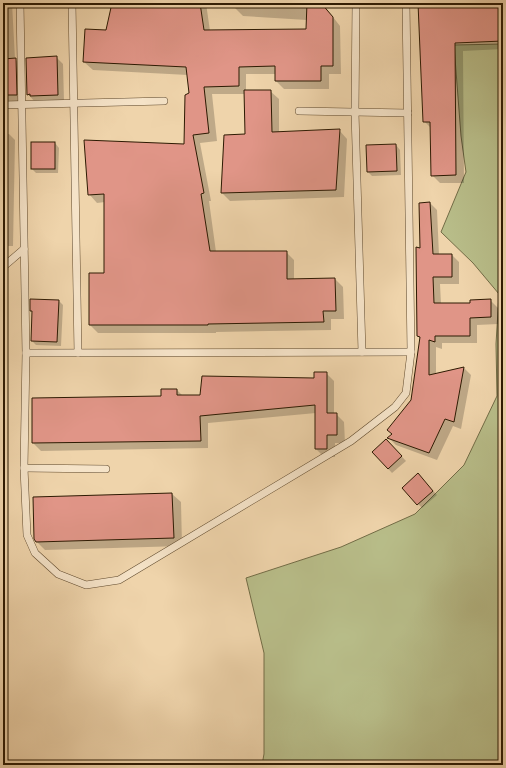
<svg xmlns="http://www.w3.org/2000/svg" width="506" height="768" font-family="Cardo,serif">
	<rect width="100%" height="100%" fill="#efd4ab"/>
	<filter id="stains"><feTurbulence type="fractalNoise" baseFrequency=".005" numOctaves="4"/><feColorMatrix values="0 0 0 0 .2 0 0 0 0 .09 0 0 0 0 .02 0 0 0 .5 -.17"/></filter>
	<radialGradient id="worn" r=".72"><stop offset=".6" stop-color="#630" stop-opacity="0"/><stop offset="1" stop-color="#630" stop-opacity=".3"/></radialGradient>
	<!-- green -->
	<polygon fill="#b8bd89" stroke="#726c46" points="503,44 503,765 262,765 264,754 264,653 246,578 341,547 415,514 464,465 497,396 496,344 499,294 473,263 441,232 466,172 461,136 454,45"/>
	<!-- shadow -->
	<g fill="#0003">
		<polygon points="3,3 12,3 15,59 24,68 25,103 3,104"/>
		<polygon points="113,3 206,3 210,31 307,30 307,20 243,16 235,8 232,3 322,3 340,26 341,74 329,74 329,89 284,89 276,81 276,74 246,74 246,91 270,91 279,99 279,133 339,130 347,139 344,197 230,201 222,193 246,135 245,94 212,94 217,141 200,143 211,201 209,201 216,252 286,252 294,260 294,280 335,279 343,287 344,319 331,319 331,330 216,332 216,333 98,333 90,325 90,274 105,274 105,202 97,203 89,194 185,145 190,94 188,75 93,70 84,62 107,31"/>
		<polygon points="419,3 503,3 503,49 463,51 464,183 440,183 432,175 431,128 424,121"/>
		<polygon points="56,57 63,64 64,101 37,102 34,101 28,94"/>
		<polygon points="3,134 9,134 15,140 13,246 3,246"/>
		<polygon points="55,143 59,148 58,173 36,173 32,169"/>
		<polygon points="396,145 400,150 401,175 372,176 368,172 367,146"/>
		<polygon points="430,203 437,210 439,255 452,255 459,262 459,284 440,284 441,304 471,304 490,300 498,308 498,324 477,325 477,343 442,343 442,349 436,347 436,374 464,368 471,375 461,429 453,426 437,460 396,445 389,438 393,434 412,400 421,339 418,336 421,249 420,204"/>
		<polygon points="59,301 63,305 61,346 36,345 32,341 33,312 31,311"/>
		<polygon points="326,373 334,381 334,414 336,414 344,422 345,443 335,443 335,457 324,457 316,449 316,413 208,423 208,448 41,451 33,443 177,390 183,396 201,396 315,379"/>
		<polygon points="3,396 7,400 8,444 3,445"/>
		<polygon points="390,444 406,461 392,473 373,452"/>
		<polygon points="422,479 437,495 422,508 403,488"/>
		<polygon points="172,494 181,502 182,546 45,550 36,541 34,498"/>
	</g>
	<!-- building -->
	<g fill="#e09587" stroke="#2d1a02">
		<polygon points="112,3 200,3 204,30 306,29 307,3 321,3 333,17 333,66 321,66 321,81 275,81 275,66 239,67 239,86 204,87 209,133 193,135 204,193 201,194 210,251 287,251 287,279 335,278 336,311 323,311 324,322 208,324 208,325 89,325 89,273 104,273 104,194 88,195 84,140 184,144 185,95 189,93 186,67 83,62 85,29 106,30"/>
		<polygon points="418,3 503,3 503,41 455,43 456,175 431,176 430,122 423,122"/>
		<polygon points="57,56 58,95 30,96 30,94 27,95 26,58"/>
		<polygon points="16,58 17,95 3,95 3,59"/>
		<polygon points="244,90 271,90 272,132 340,129 336,190 221,193 224,135 245,134"/>
		<rect x="31" y="142" width="24" height="27"/>
		<polygon points="396,144 397,171 367,172 366,145"/>
		<polygon points="430,202 433,254 452,254 452,277 433,277 434,303 470,303 470,300 491,299 491,317 470,318 470,336 435,336 435,342 429,340 429,375 464,367 454,422 445,419 429,453 387,438 392,434 387,430 411,400 420,337 417,336 416,247 420,248 419,203"/>
		<polygon points="30,299 59,300 57,342 31,341 32,311 30,311"/>
		<polygon points="314,372 327,372 327,413 337,413 337,435 327,435 327,449 315,449 315,405 200,416 201,441 32,443 32,398 161,396 161,389 177,389 177,395 200,395 202,376 314,378"/>
		<polygon points="386,439 402,456 388,469 372,452"/>
		<polygon points="418,473 433,491 417,505 402,488"/>
		<polygon points="172,493 174,538 36,542 34,539 33,497"/>
	</g>
	<g fill="none" stroke-linecap="round" stroke-linejoin="round">
		<defs>
			<g id="service">
				<polyline points="20,3 26,353 24,468 106,469"/>
				<polyline points="72,3 78,353"/>
				<polyline points="356,3 355,112 362,352"/>
				<polyline points="3,105 164,101"/>
				<polyline points="299,111 408,113"/>
				<polyline points="3,267 24,249"/>
				<polyline points="26,353 411,352"/>
				<polyline points="24,468 27,535 35,553 58,574 86,585 119,580 351,441 395,407 406,393 411,352 406,3"/>
			</g>
		</defs>
		<!-- service casing -->
		<use href="#service" stroke="#5e482c" stroke-width="8"/>
		<!-- service -->
		<use href="#service" stroke="#f5e3c8" stroke-width="7"/>
	</g>
	<!-- margin -->
	<rect width="506" height="768" fill="none" stroke="#efd4ab" stroke-width="16"/>
	<rect x="4" y="4" width="498" height="760" fill="none" stroke="#2d1a02" stroke-width="2"/>
	<rect x="8" y="8" width="490" height="752" fill="none" stroke="#2d1a02"/>
	<rect width="100%" height="100%" filter="url(#stains)"/>
	<rect width="100%" height="100%" fill="url(#worn)"/>
</svg>
